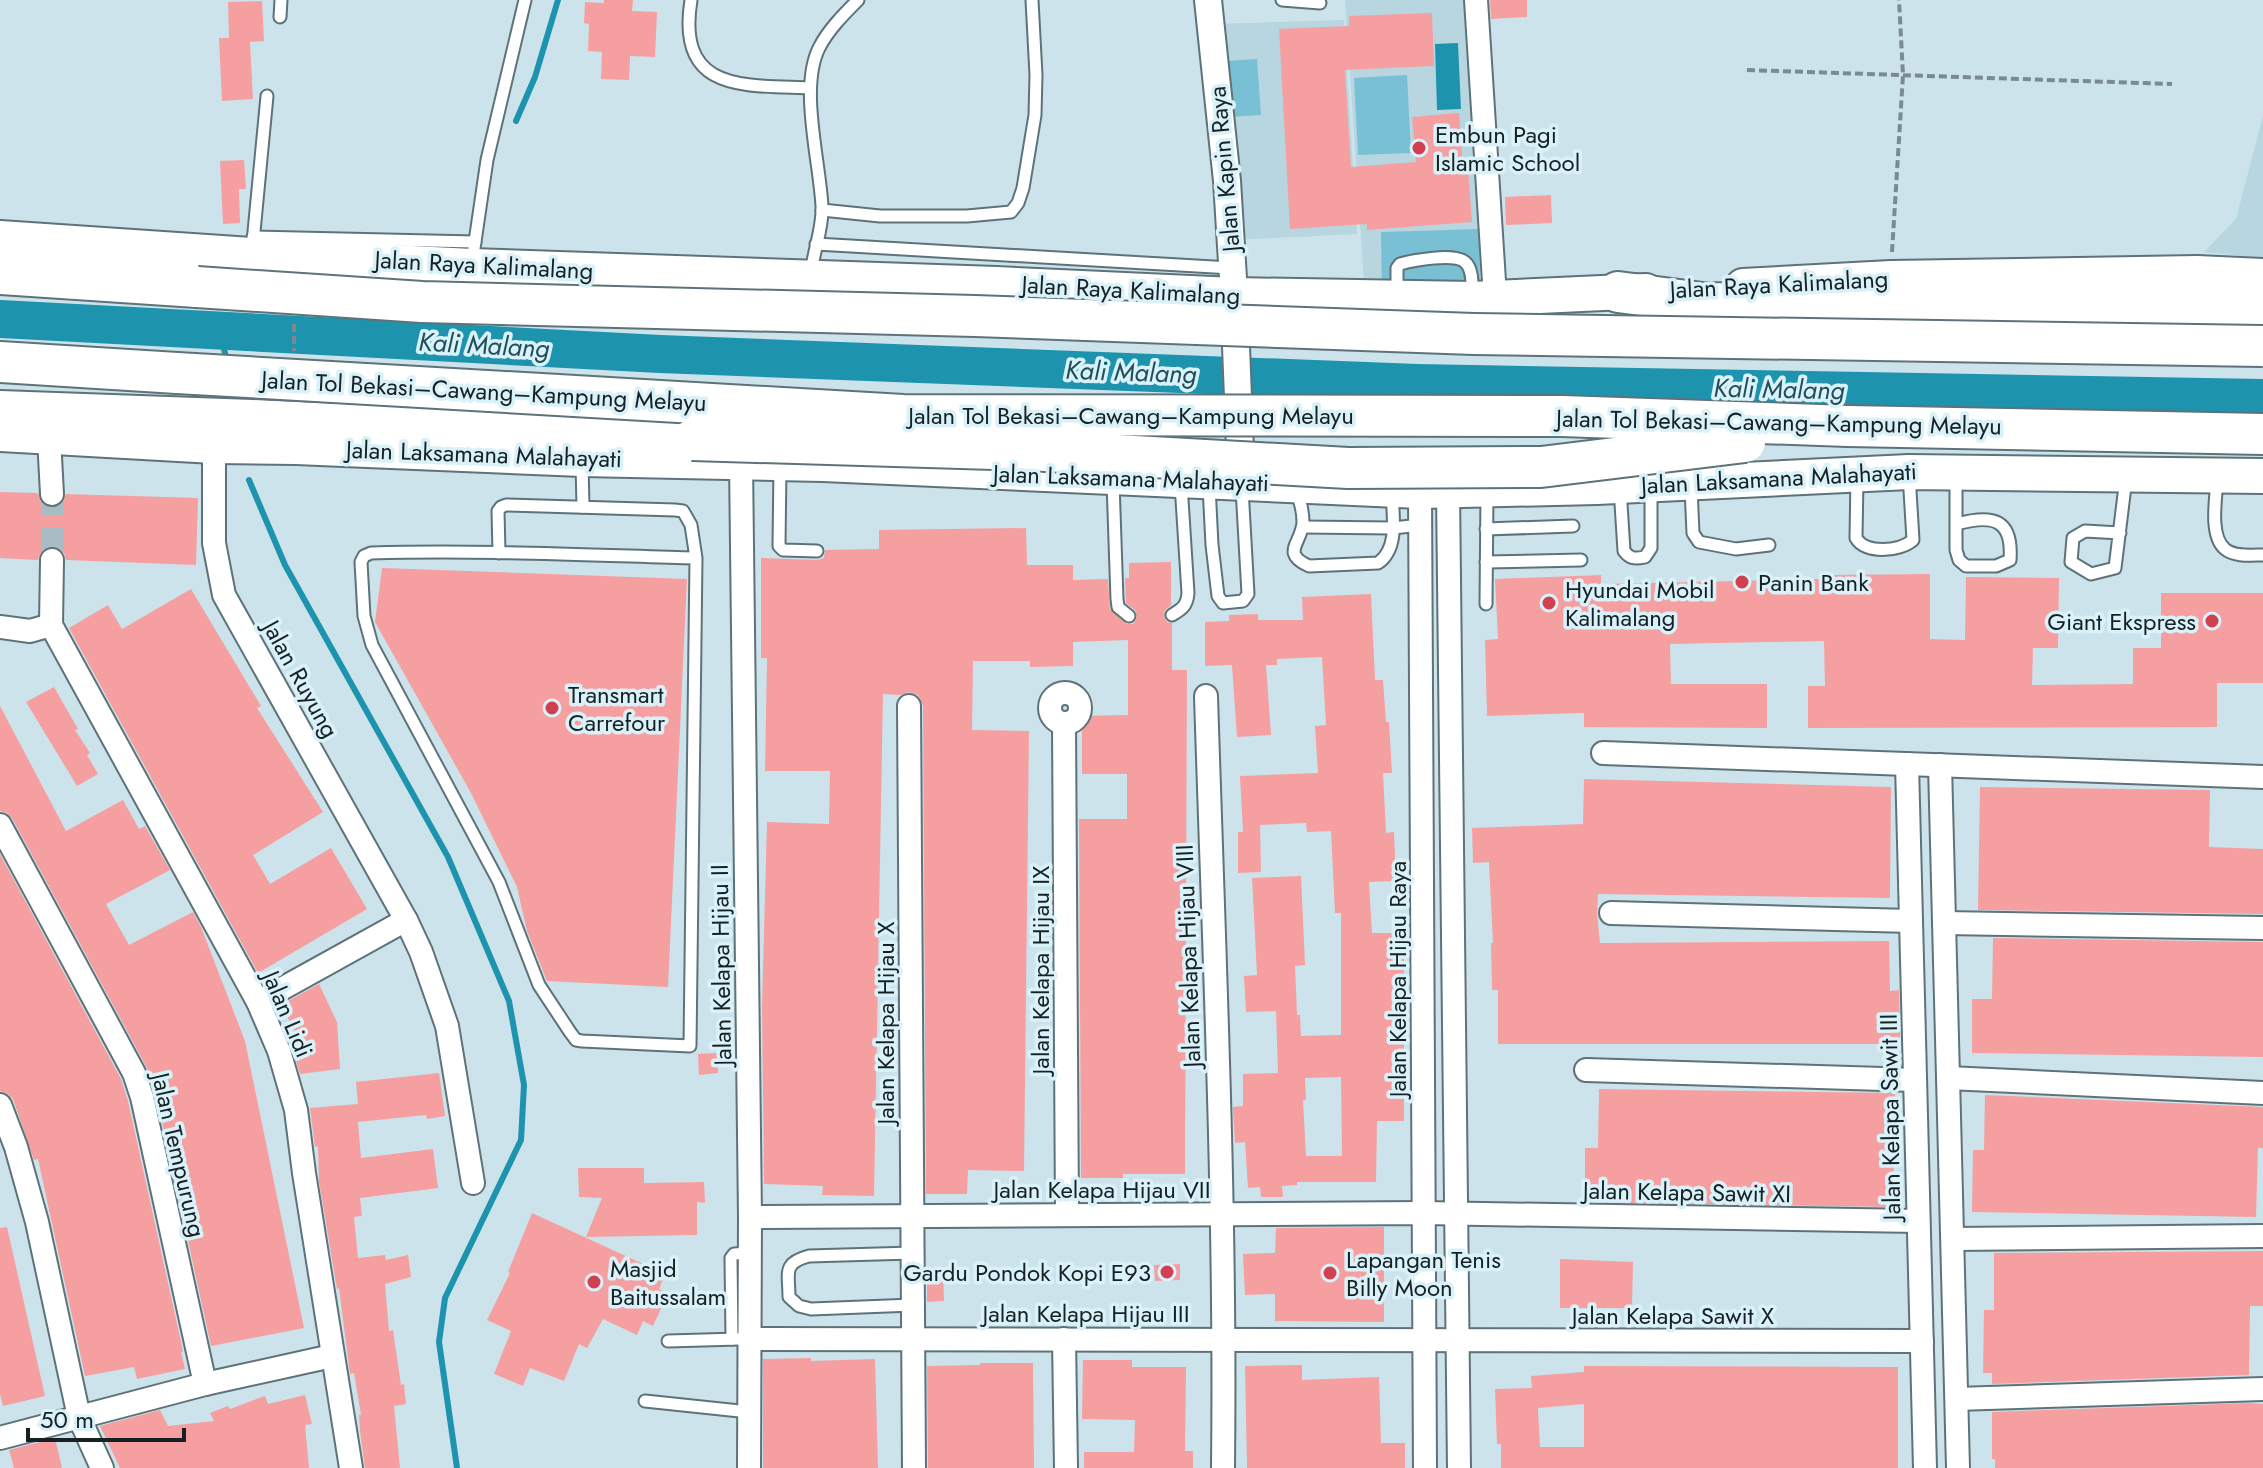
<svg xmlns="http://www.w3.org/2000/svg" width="2263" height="1468" font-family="Jost,sans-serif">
	<rect width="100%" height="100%" fill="#cce3eb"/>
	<!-- built -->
	<g fill="#b7d6e0">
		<polygon points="1345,0 1476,0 1488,297 1365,297"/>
		<polygon points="1344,20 1357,234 1232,240 1214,24"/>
		<polygon points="2263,116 2263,258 2204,252 2236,219"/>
	</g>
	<!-- green -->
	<g fill="#7ac0d5">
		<polygon points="1257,59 1261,115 1229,117 1225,61"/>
		<polygon points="1407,75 1411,153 1358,155 1354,78"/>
		<polygon points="1479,229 1480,288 1382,291 1381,232"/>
	</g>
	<!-- water -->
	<polygon fill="#1d93ae" points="1458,43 1461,109 1437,110 1435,44"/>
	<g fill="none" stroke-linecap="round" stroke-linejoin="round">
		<!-- stream -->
		<g stroke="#1d93ae" stroke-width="6">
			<polyline points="516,121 535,77 558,0"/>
			<polyline points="220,331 227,362"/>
			<polyline points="249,480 285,565 448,857 509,1001 524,1085 521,1140 445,1298 439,1342 457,1468"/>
		</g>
		<!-- river -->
		<polyline stroke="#1d93ae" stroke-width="38" points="0,319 660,354 1417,383 2263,398"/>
	</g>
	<!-- building -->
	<g fill="#f69fa1" fill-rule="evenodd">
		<polygon points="604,0 633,0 632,11 657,12 655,57 630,56 629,80 601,79 602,52 588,51 589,24 584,23 585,2 604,3"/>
		<polygon points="1490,0 1527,0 1527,17 1491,19"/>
		<polygon points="262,1 264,41 250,42 253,99 222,101 219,38 229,38 228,2"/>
		<polygon points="1432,13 1434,66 1345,70 1351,167 1416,162 1412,117 1459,113 1463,168 1468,168 1472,222 1367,230 1367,224 1290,229 1279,29 1349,26 1349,16"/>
		<polygon points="244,160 246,189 239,189 240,223 223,224 220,161"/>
		<polygon points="1551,195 1552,223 1506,225 1505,197"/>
		<polygon points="0,492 38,493 41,502 52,508 60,505 66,494 198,498 196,565 66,560 64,553 53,546 45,548 40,554 38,560 0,558"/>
		<polygon points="1026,528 1027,565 1073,565 1073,580 1108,579 1110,609 1127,624 1133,624 1137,617 1135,610 1126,603 1125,578 1129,578 1129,563 1171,562 1171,605 1165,610 1164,616 1167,622 1172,623 1172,670 1187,670 1185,1174 1123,1174 1123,1178 1081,1178 1079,819 1127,819 1127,774 1082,774 1082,716 1128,715 1128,640 1073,642 1073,666 1030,667 1030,661 973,661 972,730 1029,731 1024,1171 968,1170 967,1194 926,1194 923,706 918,695 908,692 901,695 883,694 874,1196 822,1195 823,1186 764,1184 762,1006 767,822 829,824 830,771 765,771 767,658 761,658 761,558 817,560 824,558 825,550 879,549 879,530"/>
		<polygon points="382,568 687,579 668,987 547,981 527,931 517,887 471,793 375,622"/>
		<polygon points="1930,574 1930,639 1965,640 1966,577 2059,578 2058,648 2033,648 2032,685 2133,684 2133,648 2161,648 2161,593 2263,593 2263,683 2217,683 2217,727 1808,728 1808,686 1825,686 1824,641 1670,644 1671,684 1767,684 1767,728 1584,727 1584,713 1487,716 1485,640 1498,639 1495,579 1601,575 1601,584 1824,579 1824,575"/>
		<polygon points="191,589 261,706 257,708 323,812 253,855 270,884 331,848 367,909 258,973 69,628 108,605 122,629"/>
		<path d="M1371 594 1375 680H1383L1386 722H1389L1392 773H1383L1386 833 1394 832 1396 881 1369 882 1372 933H1404V1121H1377L1376 1182H1297V1185L1282 1186 1283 1197H1261L1260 1187 1248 1188 1245 1142 1235 1143 1233 1109V1107L1243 1106V1074L1278 1073 1276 1011 1246 1012 1244 976 1257 975 1252 878 1301 876 1305 965 1295 966 1297 1015H1300L1301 1036 1341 1035V913H1335L1331 831 1307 832 1306 823 1260 825 1261 872 1238 873V832H1243L1240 776 1318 773 1315 726 1326 725 1322 657 1277 659V665H1266L1271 735 1237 737 1232 665 1205 666V622L1229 621V615L1258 614V620H1303L1302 597ZM1341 1077 1342 1156H1306L1303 1100H1306L1305 1078Z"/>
		<polygon points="54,687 78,729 75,730 90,753 87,755 98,774 77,786 26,702"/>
		<polygon points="0,706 66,831 123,800 139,829 145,826 170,870 106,904 129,945 193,912 201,927 245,1041 304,1328 211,1346 156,1094 147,1068 12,818 7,813 0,811"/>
		<polygon points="1584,779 1891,787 1890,898 1598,894 1597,913 1600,943 1889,941 1890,991 1899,990 1900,1044 1498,1044 1498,990 1492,990 1491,943 1493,943 1489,862 1473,863 1472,828 1583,824"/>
		<polygon points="1980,787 2210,790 2209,847 2263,849 2263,914 1978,910"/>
		<polygon points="0,854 121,1079 128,1101 183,1351 181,1352 185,1369 137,1379 134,1367 85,1376 38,1159 34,1160 13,1099 8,1094 0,1091"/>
		<polygon points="1993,938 2263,942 2263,1057 1972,1053 1972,999 1992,999"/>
		<polygon points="319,984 337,1022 340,1069 300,1074 294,1054 298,1053 295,1032 281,1005"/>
		<polygon points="717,1053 718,1073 699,1075 698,1054"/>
		<polygon points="439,1073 445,1116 427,1119 426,1115 358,1122 361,1158 433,1149 438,1188 360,1198 362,1216 354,1217 358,1258 385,1255 386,1260 408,1255 411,1277 385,1284 389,1331 393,1330 401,1385 404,1384 406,1404 394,1406 400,1468 365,1468 360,1431 359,1415 361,1415 354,1373 350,1374 339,1288 337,1289 319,1181 318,1146 315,1147 310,1108 358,1104 356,1082"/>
		<polygon points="1599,1089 1895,1093 1893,1207 1585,1202 1585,1148 1598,1148"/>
		<polygon points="1985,1095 2263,1107 2263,1148 2258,1148 2256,1217 1972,1212 1973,1150 1984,1150"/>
		<polygon points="578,1168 644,1168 644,1183 704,1182 705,1203 697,1202 697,1235 586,1237 602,1198 579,1197"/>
		<polygon points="532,1213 665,1274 659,1289 668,1293 653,1326 643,1321 637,1335 603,1319 587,1348 579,1344 564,1381 530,1368 523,1386 494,1374 511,1331 487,1320 510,1273 508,1272"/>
		<polygon points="7,1227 45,1396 3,1406 0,1394 0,1228"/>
		<polygon points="1384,1227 1384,1322 1275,1321 1275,1294 1245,1295 1243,1254 1275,1253 1276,1228"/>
		<polygon points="2263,1251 2263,1306 2250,1306 2249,1375 1992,1384 1992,1373 1983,1373 1984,1310 1994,1310 1994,1253"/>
		<polygon points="1560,1259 1633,1262 1632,1308 1560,1308"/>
		<polygon points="1180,1264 1180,1280 1155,1281 1154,1265"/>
		<polygon points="943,1272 944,1301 927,1302 927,1273"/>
		<polygon points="811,1358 811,1361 875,1359 878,1468 763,1468 763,1359"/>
		<polygon points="1083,1360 1132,1360 1132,1367 1186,1367 1185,1451 1193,1451 1193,1468 1084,1468 1084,1452 1134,1452 1135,1420 1082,1419"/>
		<polygon points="980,1363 1033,1363 1034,1468 928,1468 927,1366 980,1365"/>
		<polygon points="1302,1365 1302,1380 1379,1377 1381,1443 1405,1443 1405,1468 1247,1468 1245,1366"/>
		<path d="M1584 1366 1898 1367V1468H1501V1444H1497L1495 1389 1532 1388 1531 1376 1584 1372ZM1584 1404V1447H1540L1538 1408Z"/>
		<polygon points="305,1395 312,1424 305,1425 309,1468 120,1468 100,1426 160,1410 168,1426 214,1421 210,1413 228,1406 230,1409 265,1396 268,1404"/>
		<polygon points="2249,1403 2263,1404 2263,1468 1995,1468 1995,1459 1992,1459 1992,1412"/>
		<polygon points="55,1438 62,1468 14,1468 9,1450"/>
	</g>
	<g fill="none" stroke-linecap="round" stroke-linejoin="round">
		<!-- minor-tunnel -->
		<polyline stroke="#a8bcc3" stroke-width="22" stroke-dasharray="22 11" stroke-linecap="butt" points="52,494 52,560"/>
		<defs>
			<g id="service">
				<path d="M691 0C676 93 744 85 810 88"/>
				<polyline points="1282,0 1320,3"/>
				<polyline points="280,17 281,0"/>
				<polyline points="822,210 880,216 967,216 1011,212 1018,203 1023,188 1035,115 1036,75 1032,0"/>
				<polyline points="253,237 475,242"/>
				<polyline points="253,242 267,96"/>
				<polyline points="816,244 1231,268"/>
				<polyline points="472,262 487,160 525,0"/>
				<path d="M811 274C813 252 823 229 822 207 820 162 799 88 819 48 828 30 844 14 858 0"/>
				<path d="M1397 293V268L1400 264C1414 260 1454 253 1465 262 1473 269 1472 284 1472 294"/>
				<polyline points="582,464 583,507"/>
				<polyline points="780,466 779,546 783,550 817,551"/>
				<path d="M1956 477V550L1959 560 1966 566H1996L2010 560C2013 519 1993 514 1957 524"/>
				<path d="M1857 478 1856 538C1865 554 1899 552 1913 540L1909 474"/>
				<path d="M2217 480C2216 498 2209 536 2225 549 2234 557 2252 555 2263 555"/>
				<polyline points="1113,482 1117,599 1118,607 1129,616"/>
				<polyline points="1209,486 1212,545 1218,596 1223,603 1243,601 1248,594 1242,488"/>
				<path d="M1620 488 1624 551C1630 559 1635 559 1645 557L1651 548V488"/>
				<polyline points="1691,488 1693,533 1699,542 1736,549 1769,545"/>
				<path d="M1296 489C1300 500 1303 511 1303 522 1302 543 1280 553 1309 566L1378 563C1399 549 1393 515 1392 494"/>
				<polyline points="1303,527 1393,528 1420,525"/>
				<polyline points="1486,529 1573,526"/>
				<polyline points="2120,533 2085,531 2073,538 2071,562 2091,574 2115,568 2126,478"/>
				<path d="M499 553 498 511 501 507 506 505 675 510 683 511 691 525 696 558 690 1046 582 1041 576 1040 570 1032 539 985 499 882 372 645 364 616 361 562 364 556 371 553C479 550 587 555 696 558"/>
				<polyline points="1486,562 1581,560"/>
				<polyline points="1486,604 1487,492"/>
				<path d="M1172 615C1182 609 1187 606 1188 593L1181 484"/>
				<path d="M912 1253 809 1256C782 1263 789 1273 789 1297L799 1306 811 1309 913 1305"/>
				<polyline points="732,1339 731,1258 734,1254 749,1253"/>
				<polyline points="668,1341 739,1339"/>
				<polyline points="645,1401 749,1412"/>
			</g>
			<g id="minor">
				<polyline points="1476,0 1495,297"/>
				<polyline points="49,438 52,494"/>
				<polyline points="214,446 214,543 224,595 406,920 421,952 447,1026 473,1183"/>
				<polyline points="741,462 750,1217 749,1468"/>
				<polyline points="1420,491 1425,1468"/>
				<polyline points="1448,491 1459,1468"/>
				<polyline points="51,625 258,1002 279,1051 296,1110 304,1173 351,1468"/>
				<polyline points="51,625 52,560"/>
				<polyline points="0,627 30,631 51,625"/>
				<circle cx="1065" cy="708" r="15"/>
				<path d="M1206 696C1214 953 1226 1211 1223 1468"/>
				<polyline points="909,706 914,1468"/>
				<polyline points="1064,724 1067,1215"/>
				<polyline points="1603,753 2263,777"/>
				<polyline points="1907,764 1925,1468"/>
				<polyline points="1940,765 1958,1468"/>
				<polyline points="0,825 134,1073 142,1097 205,1384"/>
				<polyline points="1611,913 1911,921"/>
				<polyline points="1944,923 2263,928"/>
				<polyline points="258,1002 406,920"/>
				<polyline points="1586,1070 1915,1080"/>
				<polyline points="1948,1078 2263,1093"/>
				<polyline points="0,1105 16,1147 37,1222 79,1417 102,1468"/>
				<polyline points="750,1217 1424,1213 1918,1221"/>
				<polyline points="1953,1239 2263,1236"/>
				<polyline points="748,1339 1922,1341"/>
				<polyline points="1064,1339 1066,1468"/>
				<polyline points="1957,1399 2263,1389"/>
				<polyline points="0,1438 205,1384 332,1356"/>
			</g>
			<polyline id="tertiary" points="1208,0 1227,181 1234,295 1241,475"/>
			<g id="primary">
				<polyline points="0,238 251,255 472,266 996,284 1234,295 1472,299 1646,291"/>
				<polyline points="1743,286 1891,278 2197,273 2263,276"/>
				<polyline points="0,434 214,446 296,447 582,459 823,464 1420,491 1597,487 1909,472 2263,476"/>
			</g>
			<g id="motorway">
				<polyline points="0,274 197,287"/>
				<polyline points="1618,292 1702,303 2263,307"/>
				<polyline points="0,362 177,373"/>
				<polyline points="0,411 252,420 692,440"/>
				<polyline points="1848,426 2263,434"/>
			</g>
		</defs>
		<!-- service casing -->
		<use href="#service" stroke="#5d7379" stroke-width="15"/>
		<!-- minor casing -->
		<use href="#minor" stroke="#5d7379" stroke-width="26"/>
		<!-- tertiary casing -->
		<use href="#tertiary" stroke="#5d7379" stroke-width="30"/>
		<!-- primary casing -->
		<use href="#primary" stroke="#5d7379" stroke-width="38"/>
		<!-- motorway casing -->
		<use href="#motorway" stroke="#5d7379" stroke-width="44"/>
		<!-- path -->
		<g stroke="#7a8a90" stroke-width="4" stroke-dasharray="8 4" stroke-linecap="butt">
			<polyline points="1747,70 2172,84"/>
			<polyline points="1892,252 1903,75 1899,0"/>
			<polyline points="294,324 294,351"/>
		</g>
		<!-- service -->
		<use href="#service" stroke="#fff" stroke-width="11"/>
		<!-- minor -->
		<use href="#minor" stroke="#fff" stroke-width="22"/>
		<!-- tertiary -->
		<use href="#tertiary" stroke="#fff" stroke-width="26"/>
		<!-- primary -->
		<use href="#primary" stroke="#fff" stroke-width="34"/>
		<!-- motorway -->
		<use href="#motorway" stroke="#fff" stroke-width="40"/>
		<defs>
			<g id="motorway-bridge">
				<polyline points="197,287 422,302 975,316 1474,334 2263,346"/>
				<polyline points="177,373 903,415 1562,416 1848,426"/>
				<polyline points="692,440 1028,450 1348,468 1541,467 1745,442"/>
			</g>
		</defs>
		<!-- motorway-bridge casing -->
		<use href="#motorway-bridge" stroke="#5d7379" stroke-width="44" stroke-linecap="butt"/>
		<!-- motorway-bridge -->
		<use href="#motorway-bridge" stroke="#fff" stroke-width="40"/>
	</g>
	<!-- markers -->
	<g fill="#d04050" stroke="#d9f1f8" stroke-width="3">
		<circle cx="1419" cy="148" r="8"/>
		<circle cx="1742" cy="582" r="8"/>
		<circle cx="1549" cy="603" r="8"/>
		<circle cx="2212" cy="621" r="8"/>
		<circle cx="552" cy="708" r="8"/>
		<circle cx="1167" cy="1272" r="8"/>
		<circle cx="1330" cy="1273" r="8"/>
		<circle cx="594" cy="1282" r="8"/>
	</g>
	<g text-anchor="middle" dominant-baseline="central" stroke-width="7" stroke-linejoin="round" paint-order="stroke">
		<!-- poi labels -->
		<g font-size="24" fill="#172023" stroke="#d9f1f8" text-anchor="start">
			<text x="1435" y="134">Embun Pagi<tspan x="1435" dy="28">Islamic School</tspan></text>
			<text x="1758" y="582">Panin Bank</text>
			<text x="1565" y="589">Hyundai Mobil<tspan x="1565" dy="28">Kalimalang</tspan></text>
			<text x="2196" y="621" text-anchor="end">Giant Ekspress</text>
			<text x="568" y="694">Transmart<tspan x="568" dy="28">Carrefour</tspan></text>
			<text x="1346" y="1259">Lapangan Tenis<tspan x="1346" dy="28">Billy Moon</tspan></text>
			<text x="610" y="1268">Masjid<tspan x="610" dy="28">Baitussalam</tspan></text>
			<text x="1151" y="1272" text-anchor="end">Gardu Pondok Kopi E93</text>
		</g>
		<!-- street labels -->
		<g font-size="24" fill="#172023" stroke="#d9f1f8">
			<text transform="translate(1224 169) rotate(-95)">Jalan Kapin Raya</text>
			<text transform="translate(484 265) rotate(3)">Jalan Raya Kalimalang</text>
			<text transform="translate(1779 284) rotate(-3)">Jalan Raya Kalimalang</text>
			<text transform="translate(1131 290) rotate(3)">Jalan Raya Kalimalang</text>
			<text transform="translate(484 391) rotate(3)">Jalan Tol Bekasi–Cawang–Kampung Melayu</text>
			<text x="1131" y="415">Jalan Tol Bekasi–Cawang–Kampung Melayu</text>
			<text transform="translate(1779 422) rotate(1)">Jalan Tol Bekasi–Cawang–Kampung Melayu</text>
			<text transform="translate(484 454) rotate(2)">Jalan Laksamana Malahayati</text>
			<text transform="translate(1131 478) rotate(2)">Jalan Laksamana Malahayati</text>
			<text transform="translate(1779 478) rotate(-3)">Jalan Laksamana Malahayati</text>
			<text transform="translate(301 679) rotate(61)">Jalan Ruyung</text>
			<text transform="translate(1188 956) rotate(-92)">Jalan Kelapa Hijau VIII</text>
			<text transform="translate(721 965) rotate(-91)">Jalan Kelapa Hijau II</text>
			<text transform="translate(1040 970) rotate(-90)">Jalan Kelapa Hijau IX</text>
			<text transform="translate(1397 979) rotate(-90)">Jalan Kelapa Hijau Raya</text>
			<text transform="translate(288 1014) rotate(67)">Jalan Lidi</text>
			<text transform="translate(885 1023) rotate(-90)">Jalan Kelapa Hijau X</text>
			<text transform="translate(1890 1117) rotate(-91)">Jalan Kelapa Sawit III</text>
			<text transform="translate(179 1155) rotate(77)">Jalan Tempurung</text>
			<text x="1102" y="1189">Jalan Kelapa Hijau VII</text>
			<text transform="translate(1687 1192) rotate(1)">Jalan Kelapa Sawit XI</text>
			<text x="1086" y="1313">Jalan Kelapa Hijau III</text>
			<text x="1673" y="1315">Jalan Kelapa Sawit X</text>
		</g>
		<!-- water labels -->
		<g font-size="26" font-style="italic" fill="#204e5a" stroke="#d9f1f8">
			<text transform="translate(484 345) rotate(3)">Kali Malang</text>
			<text transform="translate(1131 372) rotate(2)">Kali Malang</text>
			<text transform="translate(1779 389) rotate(1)">Kali Malang</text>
		</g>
	</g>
	<!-- scale -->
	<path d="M28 1428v12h156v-12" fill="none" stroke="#172023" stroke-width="4"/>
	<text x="40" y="1428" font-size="24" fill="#172023" stroke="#d9f1f8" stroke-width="6" paint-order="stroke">50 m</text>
</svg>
